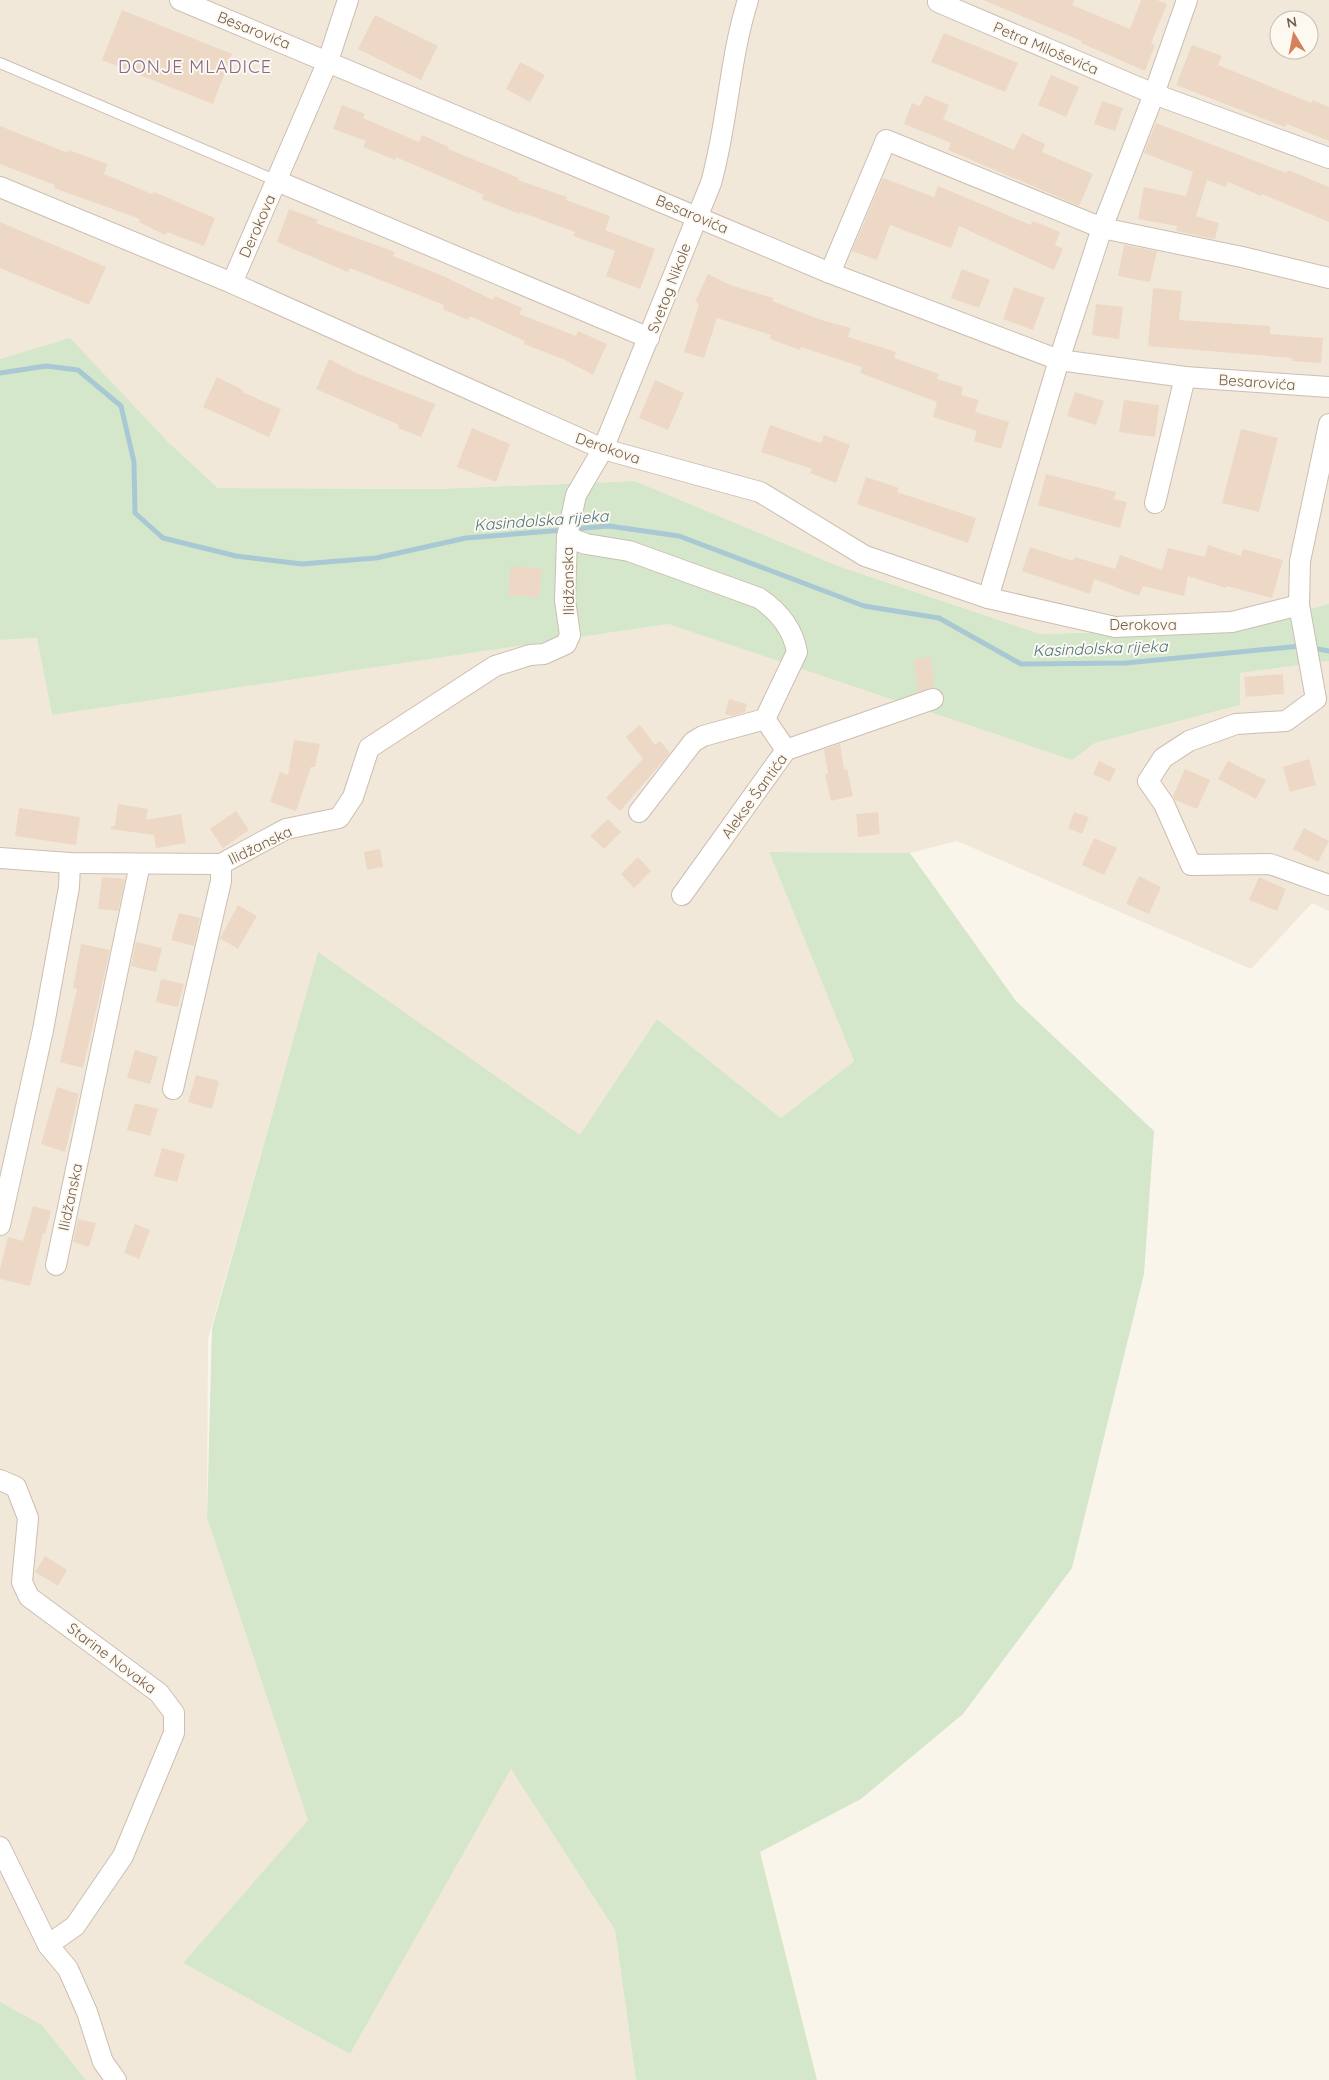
<svg xmlns="http://www.w3.org/2000/svg" width="1329" height="2080" font-family="Quicksand,sans-serif">
	<rect width="100%" height="100%" fill="#faf5ea"/>
	<!-- residential -->
	<g fill="#f1e8d9" fill-rule="evenodd">
		<path d="M0 0H1329V604L1231 629 1040 634 838 566 635 481 439 489 218 488 168 442 70 339 0 359ZM1279 20H1309V50H1279Z"/>
		<polygon points="668,624 1072,760 1095,743 1240,705 1240,673 1329,661 1329,911 1312,903 1251,969 957,841 910,853 769,852 854,1061 781,1118 657,1019 580,1136 318,953 208,1339 207,1518 308,1820 183,1963 350,2054 511,1768 615,1930 636,2080 86,2080 42,2025 0,2002 0,640 37,638 52,715"/>
	</g>
	<!-- green -->
	<g fill="#d4e7ca">
		<polygon points="70,338 168,442 218,488 439,489 635,481 838,566 1040,634 1231,629 1329,604 1329,661 1240,673 1240,705 1095,743 1072,760 668,624 52,715 37,638 0,640 0,359"/>
		<polygon points="769,852 910,853 1016,1001 1154,1131 1144,1274 1072,1568 963,1714 861,1799 760,1852 817,2080 636,2080 615,1930 511,1769 350,2054 183,1963 308,1820 207,1518 212,1328 318,952 580,1135 657,1019 781,1118 854,1061"/>
		<polygon points="0,2002 42,2025 86,2080 0,2080"/>
	</g>
	<g fill="none" stroke-linecap="round" stroke-linejoin="round">
		<!-- stream -->
		<g stroke="#a8c9d3" stroke-width="5">
			<polyline points="0,373 46,366 78,370 121,406 134,462 135,513 163,538 236,556 302,564 376,558 466,538 564,530"/>
			<polyline points="572,529 609,526 679,536 864,606 939,618 1021,664 1126,663 1301,646"/>
			<polyline points="1312,648 1329,651"/>
		</g>
	</g>
	<!-- building -->
	<g fill="#edd8c5">
		<polygon points="983,0 1074,0 1072,5 1130,29 1141,0 1157,0 1167,4 1151,43 1155,45 1145,71 1081,43 1082,41"/>
		<polygon points="122,10 232,54 213,104 102,60"/>
		<polygon points="375,15 438,46 421,80 358,49"/>
		<polygon points="944,33 1018,63 1005,92 931,62"/>
		<polygon points="1192,45 1222,56 1218,65 1311,103 1313,100 1329,107 1329,141 1287,124 1285,127 1176,85"/>
		<polygon points="520,62 545,75 530,102 506,89"/>
		<polygon points="1051,75 1079,87 1066,117 1038,105"/>
		<polygon points="925,95 949,105 943,119 1014,150 1022,133 1045,144 1042,152 1093,174 1079,206 948,150 951,143 904,124 912,103 920,106"/>
		<polygon points="1102,101 1123,108 1115,131 1094,124"/>
		<polygon points="342,105 365,114 363,118 419,142 422,135 449,147 448,149 519,178 518,180 567,197 566,200 610,216 605,230 655,249 640,289 606,276 615,251 573,236 575,232 520,212 519,214 482,199 484,195 396,157 395,160 363,147 366,141 333,129"/>
		<polygon points="1156,123 1286,173 1288,170 1329,187 1329,222 1262,194 1261,196 1228,182 1226,187 1207,180 1196,216 1219,223 1215,239 1176,231 1177,226 1138,219 1144,187 1186,196 1193,172 1144,153"/>
		<polygon points="0,126 68,153 69,150 107,164 104,174 152,194 154,192 215,218 204,246 167,232 165,235 139,222 140,219 54,188 55,185 0,164"/>
		<polygon points="883,178 934,197 938,186 1031,225 1033,221 1060,232 1055,245 1063,249 1054,270 959,226 951,248 890,225 877,260 852,251"/>
		<polygon points="289,209 318,220 316,223 395,252 393,256 441,275 493,300 495,296 522,308 519,314 576,336 578,331 607,344 593,375 565,360 524,344 525,341 470,316 468,320 443,309 444,305 350,268 348,272 277,242"/>
		<polygon points="0,222 106,267 89,305 0,268"/>
		<polygon points="1124,245 1157,251 1150,282 1118,276"/>
		<polygon points="962,269 990,280 979,308 951,298"/>
		<polygon points="708,274 730,285 773,298 772,301 821,320 851,328 848,337 896,352 894,358 939,374 937,379 963,387 961,395 979,400 975,412 1009,422 1001,449 974,441 977,431 933,417 937,402 860,373 862,367 801,347 800,350 770,339 771,335 717,318 704,358 684,352 699,304 695,302"/>
		<polygon points="1014,287 1045,298 1033,330 1003,319"/>
		<polygon points="1153,288 1182,291 1179,320 1270,326 1270,334 1323,338 1321,363 1292,361 1292,358 1148,346"/>
		<polygon points="1096,304 1123,307 1119,339 1092,335"/>
		<polygon points="329,359 356,373 435,404 421,437 398,428 399,425 316,389"/>
		<polygon points="217,377 243,390 242,392 281,409 269,437 203,407"/>
		<polygon points="655,380 684,393 668,430 639,418"/>
		<polygon points="1075,392 1104,401 1096,425 1067,416"/>
		<polygon points="1124,400 1159,405 1155,437 1119,432"/>
		<polygon points="770,425 821,443 824,435 850,445 836,483 810,473 812,469 761,452"/>
		<polygon points="472,428 510,444 496,482 457,467"/>
		<polygon points="1241,429 1278,438 1259,512 1222,503"/>
		<polygon points="1046,474 1116,492 1114,499 1127,502 1120,528 1038,505"/>
		<polygon points="866,477 899,488 897,492 976,518 968,543 857,504"/>
		<polygon points="1208,545 1241,556 1243,549 1283,560 1272,598 1227,586 1226,588 1188,576 1184,596 1143,586 1139,596 1094,579 1090,594 1022,571 1030,547 1073,561 1075,557 1115,569 1120,555 1162,570 1168,548 1205,557"/>
		<polygon points="511,566 542,569 539,598 508,595"/>
		<polygon points="931,657 934,687 918,692 914,659"/>
		<polygon points="1283,674 1284,694 1246,697 1244,677"/>
		<polygon points="729,699 747,704 745,712 732,716 725,714"/>
		<polygon points="640,725 655,745 660,741 670,753 620,811 606,798 643,759 626,737"/>
		<polygon points="294,740 320,744 315,767 311,767 296,811 270,802 280,772 288,775"/>
		<polygon points="840,744 844,770 847,769 853,796 831,801 825,774 828,774 824,749"/>
		<polygon points="1309,759 1316,785 1290,792 1283,767"/>
		<polygon points="1099,761 1116,769 1110,782 1093,774"/>
		<polygon points="1228,761 1266,780 1256,799 1218,779"/>
		<polygon points="1185,769 1210,780 1197,809 1175,800 1173,796"/>
		<polygon points="118,804 148,809 146,820 181,814 186,843 156,848 154,835 111,829 111,826 115,826"/>
		<polygon points="19,808 80,817 76,845 15,836"/>
		<polygon points="236,811 249,830 223,848 210,829"/>
		<polygon points="878,812 880,834 858,837 856,814"/>
		<polygon points="1074,812 1089,817 1082,834 1068,828"/>
		<polygon points="608,819 621,832 604,849 590,836"/>
		<polygon points="1304,828 1329,841 1318,862 1293,849"/>
		<polygon points="1094,838 1117,848 1104,875 1082,865"/>
		<polygon points="380,849 383,867 367,870 364,852"/>
		<polygon points="638,857 651,871 634,888 621,874"/>
		<polygon points="1139,876 1161,887 1149,914 1126,904"/>
		<polygon points="102,877 125,879 118,911 98,909"/>
		<polygon points="1259,877 1286,889 1277,911 1249,900"/>
		<polygon points="238,905 257,916 238,949 220,938"/>
		<polygon points="179,913 200,918 194,946 171,940"/>
		<polygon points="136,942 162,948 156,972 131,966"/>
		<polygon points="81,944 110,950 83,1068 60,1062 77,989 73,988"/>
		<polygon points="161,979 184,984 178,1007 156,1002"/>
		<polygon points="135,1050 158,1057 150,1084 127,1078"/>
		<polygon points="196,1075 219,1081 212,1109 188,1102"/>
		<polygon points="57,1087 79,1094 65,1152 41,1144"/>
		<polygon points="135,1103 158,1109 150,1136 127,1130"/>
		<polygon points="162,1148 185,1154 177,1182 154,1176"/>
		<polygon points="33,1206 51,1211 45,1234 43,1233 30,1286 0,1279 0,1269 8,1237 23,1241"/>
		<polygon points="78,1219 96,1223 89,1247 73,1242"/>
		<polygon points="135,1224 150,1230 139,1259 124,1253"/>
		<polygon points="45,1556 67,1570 58,1586 35,1572"/>
	</g>
	<g fill="none" stroke-linecap="round" stroke-linejoin="round">
		<defs>
			<polyline id="service" points="0,63 277,181"/>
			<g id="minor">
				<polyline points="180,0 830,273 1059,360 1185,377 1329,387"/>
				<polyline points="938,2 1154,94 1329,158"/>
				<polyline points="277,181 649,338"/>
				<polyline points="0,187 232,283 603,449 760,492 865,556 988,598 1115,627 1232,622 1299,605"/>
				<polyline points="830,273 886,140 1102,228 1242,257 1329,278"/>
				<polyline points="232,283 328,61 348,0"/>
				<polyline points="1329,424 1300,561 1299,605 1316,699 1286,721 1236,724 1189,741 1163,758 1148,781 1164,804 1191,865 1270,864 1329,885"/>
				<polyline points="1155,503 1185,377"/>
				<path d="M567 537 586 544 629 551 759 598C778 611 793 629 797 652L765 719 703 736 693 742 639 812"/>
				<polyline points="988,598 1059,360 1102,228 1154,94 1187,0"/>
				<polyline points="765,719 786,750"/>
				<path d="M0 858 70 863 221 864 286 829 339 818 353 797 369 748 495 666 530 655 544 654 566 644 570 635 565 600 567 537 576 495 603 449 711 183C728 123 729 60 748 0"/>
				<polyline points="682,895 786,750 933,699"/>
				<polyline points="173,1089 221,881 221,864"/>
				<polyline points="0,1225 43,1030 69,887 70,863"/>
				<polyline points="56,1265 140,864"/>
				<polyline points="0,1480 16,1487 28,1518 22,1582 29,1597 159,1693 174,1713 174,1733 123,1856 75,1926 48,1945"/>
				<polyline points="0,1847 48,1945 68,1969 87,2012 103,2062 116,2080"/>
			</g>
		</defs>
		<!-- service casing -->
		<use href="#service" stroke="#ccbeb1" stroke-width="12"/>
		<!-- minor casing -->
		<use href="#minor" stroke="#ccbeb1" stroke-width="22"/>
		<!-- service -->
		<use href="#service" stroke="#fff" stroke-width="10"/>
		<!-- minor -->
		<use href="#minor" stroke="#fff" stroke-width="20"/>
	</g>
	<g text-anchor="middle" dominant-baseline="central" stroke-width="4" stroke-linejoin="round" paint-order="stroke">
		<!-- street labels -->
		<g font-size="15" fill="#735f50" stroke="#fdf9f0">
			<text transform="translate(254 30) rotate(22)">Besarovića</text>
			<text transform="translate(1046 48) rotate(23)">Petra Miloševića</text>
			<text transform="translate(692 214) rotate(23)">Besarovića</text>
			<text transform="translate(257 226) rotate(-66)">Derokova</text>
			<text transform="translate(669 288) rotate(-69)">Svetog Nikole</text>
			<text transform="translate(1257 382) rotate(4)">Besarovića</text>
			<text transform="translate(608 448) rotate(19)">Derokova</text>
			<text transform="translate(568 581) rotate(-91)">Ilidžanska</text>
			<text x="1143" y="624">Derokova</text>
			<text transform="translate(754 796) rotate(-54)">Alekse Šantića</text>
			<text transform="translate(260 845) rotate(-26)">Ilidžanska</text>
			<text transform="translate(70 1197) rotate(-78)">Ilidžanska</text>
			<text transform="translate(112 1658) rotate(37)">Starine Novaka</text>
		</g>
		<!-- water labels -->
		<g font-size="16" font-style="italic" fill="#4c7683" stroke="#fdf9f0">
			<text transform="translate(541 520) rotate(-4)">Kasindolska rijeka</text>
			<text transform="translate(1100 648) rotate(-2)">Kasindolska rijeka</text>
		</g>
		<!-- quarter labels -->
		<g font-size="18" letter-spacing="1" fill="#84688e" stroke="#fdf9f0">
			<text x="195" y="66">DONJE MLADICE</text>
		</g>
	</g>
	<!-- north arrow -->
	<g transform="translate(1294 35) rotate(350)"><circle r="24" fill="#fdf9f0" stroke="#c6bbb0"/>
	<path d="M0-4L9 19L0 12L-9 19Z" fill="#d6815e"/>
	<text y="-8" font-size="14" font-weight="bold" text-anchor="middle" fill="#735f50">N</text>
	</g>
</svg>
